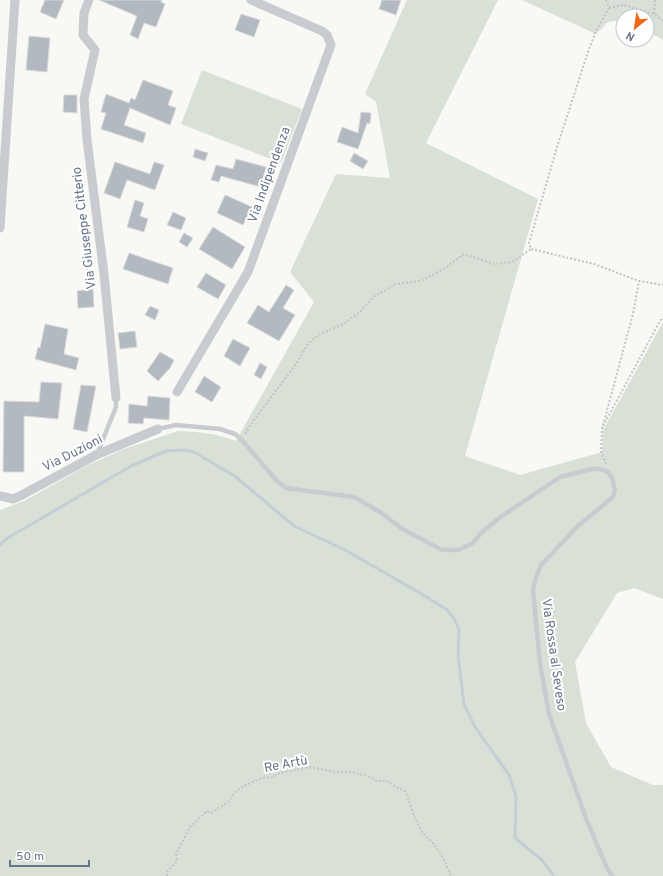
<svg xmlns="http://www.w3.org/2000/svg" width="663" height="876" font-family="Overpass,sans-serif">
	<rect width="100%" height="100%" fill="#f8f8f5"/>
	<!-- green -->
	<g fill="#d9e1d6">
		<polygon points="407,0 498,0 426,143 538,199 465,456 520,475 602,452 603,430 663,322 663,599 634,588 617,593 575,662 586,723 611,767 653,785 663,785 663,876 0,876 0,510 24,501 86,466 124,449 178,431 196,432 217,435 236,441 314,302 290,272 336,174 390,178 376,102 365,94"/>
		<polygon points="522,0 663,0 663,40 647,31 647,16 623,16 623,20 608,22 596,34"/>
		<polygon points="202,70 302,109 281,163 181,124"/>
	</g>
	<g fill="none" stroke-linecap="round" stroke-linejoin="round">
		<!-- stream -->
		<polyline stroke="#c4ced4" stroke-width="3" points="0,545 6,539 131,466 166,451 185,450 194,452 236,477 294,526 345,550 420,593 446,609 453,617 459,629 458,655 464,704 475,727 509,775 516,796 515,838 542,860 554,876"/>
	</g>
	<!-- building -->
	<g fill="#b3b9c0" stroke="#dadad8">
		<polygon points="45,0 64,0 56,19 40,12"/>
		<polygon points="99,0 162,0 161,2 165,4 156,27 144,23 138,39 130,35 137,16"/>
		<polygon points="382,0 401,0 396,15 379,9"/>
		<polygon points="241,14 260,20 254,37 235,30"/>
		<polygon points="29,36 50,38 47,72 26,70"/>
		<polygon points="143,80 173,91 168,105 176,108 170,125 130,108 124,125 146,133 143,143 101,129 106,113 101,112 106,94 129,103 131,98 135,100"/>
		<polygon points="64,95 77,95 77,113 63,112"/>
		<polygon points="361,112 371,113 370,124 367,123 358,149 337,142 342,127 358,133"/>
		<polygon points="195,149 208,153 205,161 193,157"/>
		<polygon points="354,153 368,161 363,169 350,161"/>
		<polygon points="236,159 266,167 261,187 221,176 219,182 211,180 216,165 233,169"/>
		<polygon points="115,162 150,174 154,162 164,165 155,190 127,180 120,199 104,193"/>
		<polygon points="225,195 252,207 243,225 217,213"/>
		<polygon points="135,200 144,203 140,216 148,219 144,232 127,227"/>
		<polygon points="173,212 186,218 181,230 167,225"/>
		<polygon points="213,227 245,247 232,269 199,249"/>
		<polygon points="184,233 193,238 187,247 179,242"/>
		<polygon points="129,253 173,268 168,284 123,269"/>
		<polygon points="206,273 226,285 218,299 197,287"/>
		<polygon points="286,285 294,290 283,308 295,315 279,341 247,323 258,305 269,312"/>
		<polygon points="93,289 94,307 78,308 77,291"/>
		<polygon points="150,306 159,310 155,320 145,315"/>
		<polygon points="45,324 68,329 64,354 79,358 76,370 35,359 38,347 40,348"/>
		<polygon points="135,331 137,347 120,349 118,333"/>
		<polygon points="233,339 250,348 240,366 224,356"/>
		<polygon points="160,352 174,360 170,368 158,381 147,371"/>
		<polygon points="260,363 267,367 261,379 254,375"/>
		<polygon points="204,376 221,387 212,402 195,392"/>
		<polygon points="41,382 62,383 58,419 24,416 24,472 3,472 4,401 39,402"/>
		<polygon points="81,385 96,386 87,432 73,429"/>
		<polygon points="148,396 170,398 169,420 144,418 143,424 128,423 129,404 147,406"/>
	</g>
	<g fill="none" stroke-linecap="round" stroke-linejoin="round">
		<!-- path -->
		<g stroke="#c1c3c6" stroke-width="2" stroke-dasharray="2 2" stroke-linecap="butt">
			<polyline points="606,0 609,8 596,31 589,49 557,147 529,243 531,249 594,264 639,281"/>
			<polyline points="609,8 623,5 654,14 663,21"/>
			<polyline points="654,14 655,0"/>
			<polyline points="603,426 660,321 663,317"/>
			<polyline points="245,434 252,423 298,361 308,344 318,335 343,324 360,312 373,297 396,284 421,281 444,269 464,254 494,264 512,262 531,249"/>
			<polyline points="606,464 601,451 602,429 633,314 639,281 663,285"/>
			<polyline points="167,876 167,872 177,861 176,854 190,827 207,811 211,813 228,802 236,791 244,786 262,778 273,777 280,773 311,767 335,772 351,772 371,777 376,781 386,781 406,792 414,816 422,832 433,843 442,856 451,876"/>
		</g>
		<!-- lane -->
		<g stroke="#c8cbcf" stroke-width="4.5">
			<polyline points="158,429 176,425 220,429 235,434 242,440 276,480 286,488 354,497 380,512 401,528 442,550 458,550 473,543 482,532 499,518 560,477 592,469 600,469 608,472 612,478 615,490 613,497 578,526 541,565 536,577 533,589 540,664 549,714 587,821 607,868 612,876"/>
			<polyline points="97,454 116,407 116,398"/>
		</g>
		<!-- street -->
		<g stroke="#c8cbcf" stroke-width="9">
			<polyline points="89,0 84,13 83,35 95,50 84,99 87,140 104,274 116,398"/>
			<polyline points="0,228 15,0"/>
			<polyline points="177,392 248,272 331,45 327,35 322,31 251,0"/>
			<polyline points="0,496 13,499 20,496 96,455 158,429"/>
		</g>
	</g>
	<g text-anchor="middle" dominant-baseline="central" stroke-width="4" stroke-linejoin="round" paint-order="stroke">
		<!-- street labels -->
		<g font-size="13" fill="#657489" stroke="#fff">
			<text transform="translate(270 175) rotate(-70)">Via Indipendenza</text>
			<text transform="translate(85 228) rotate(-97)">Via Giuseppe Citterio</text>
			<text transform="translate(73 454) rotate(-27)">Via Duzioni</text>
			<text transform="translate(553 655) rotate(82)">Via Rossa al Seveso</text>
			<text transform="translate(286 765) rotate(-11)">Re Artù</text>
		</g>
	</g>
	<!-- north arrow -->
	<g transform="translate(635 28) rotate(210)"><circle r="19" fill="#ffffff" stroke="#c1c7d0"/>
	<path d="M0-3L7 15L0 10L-7 15Z" fill="#f1681c"/>
	<text y="-6" font-size="11" font-weight="bold" text-anchor="middle" fill="#657489">N</text>
	</g>
	<!-- scale -->
	<path d="M10 860v6h79v-6" fill="none" stroke="#657489" stroke-width="2"/>
	<text x="16" y="860" font-size="12" fill="#657489" stroke="#ffffff" stroke-width="3" paint-order="stroke">50 m</text>
</svg>
